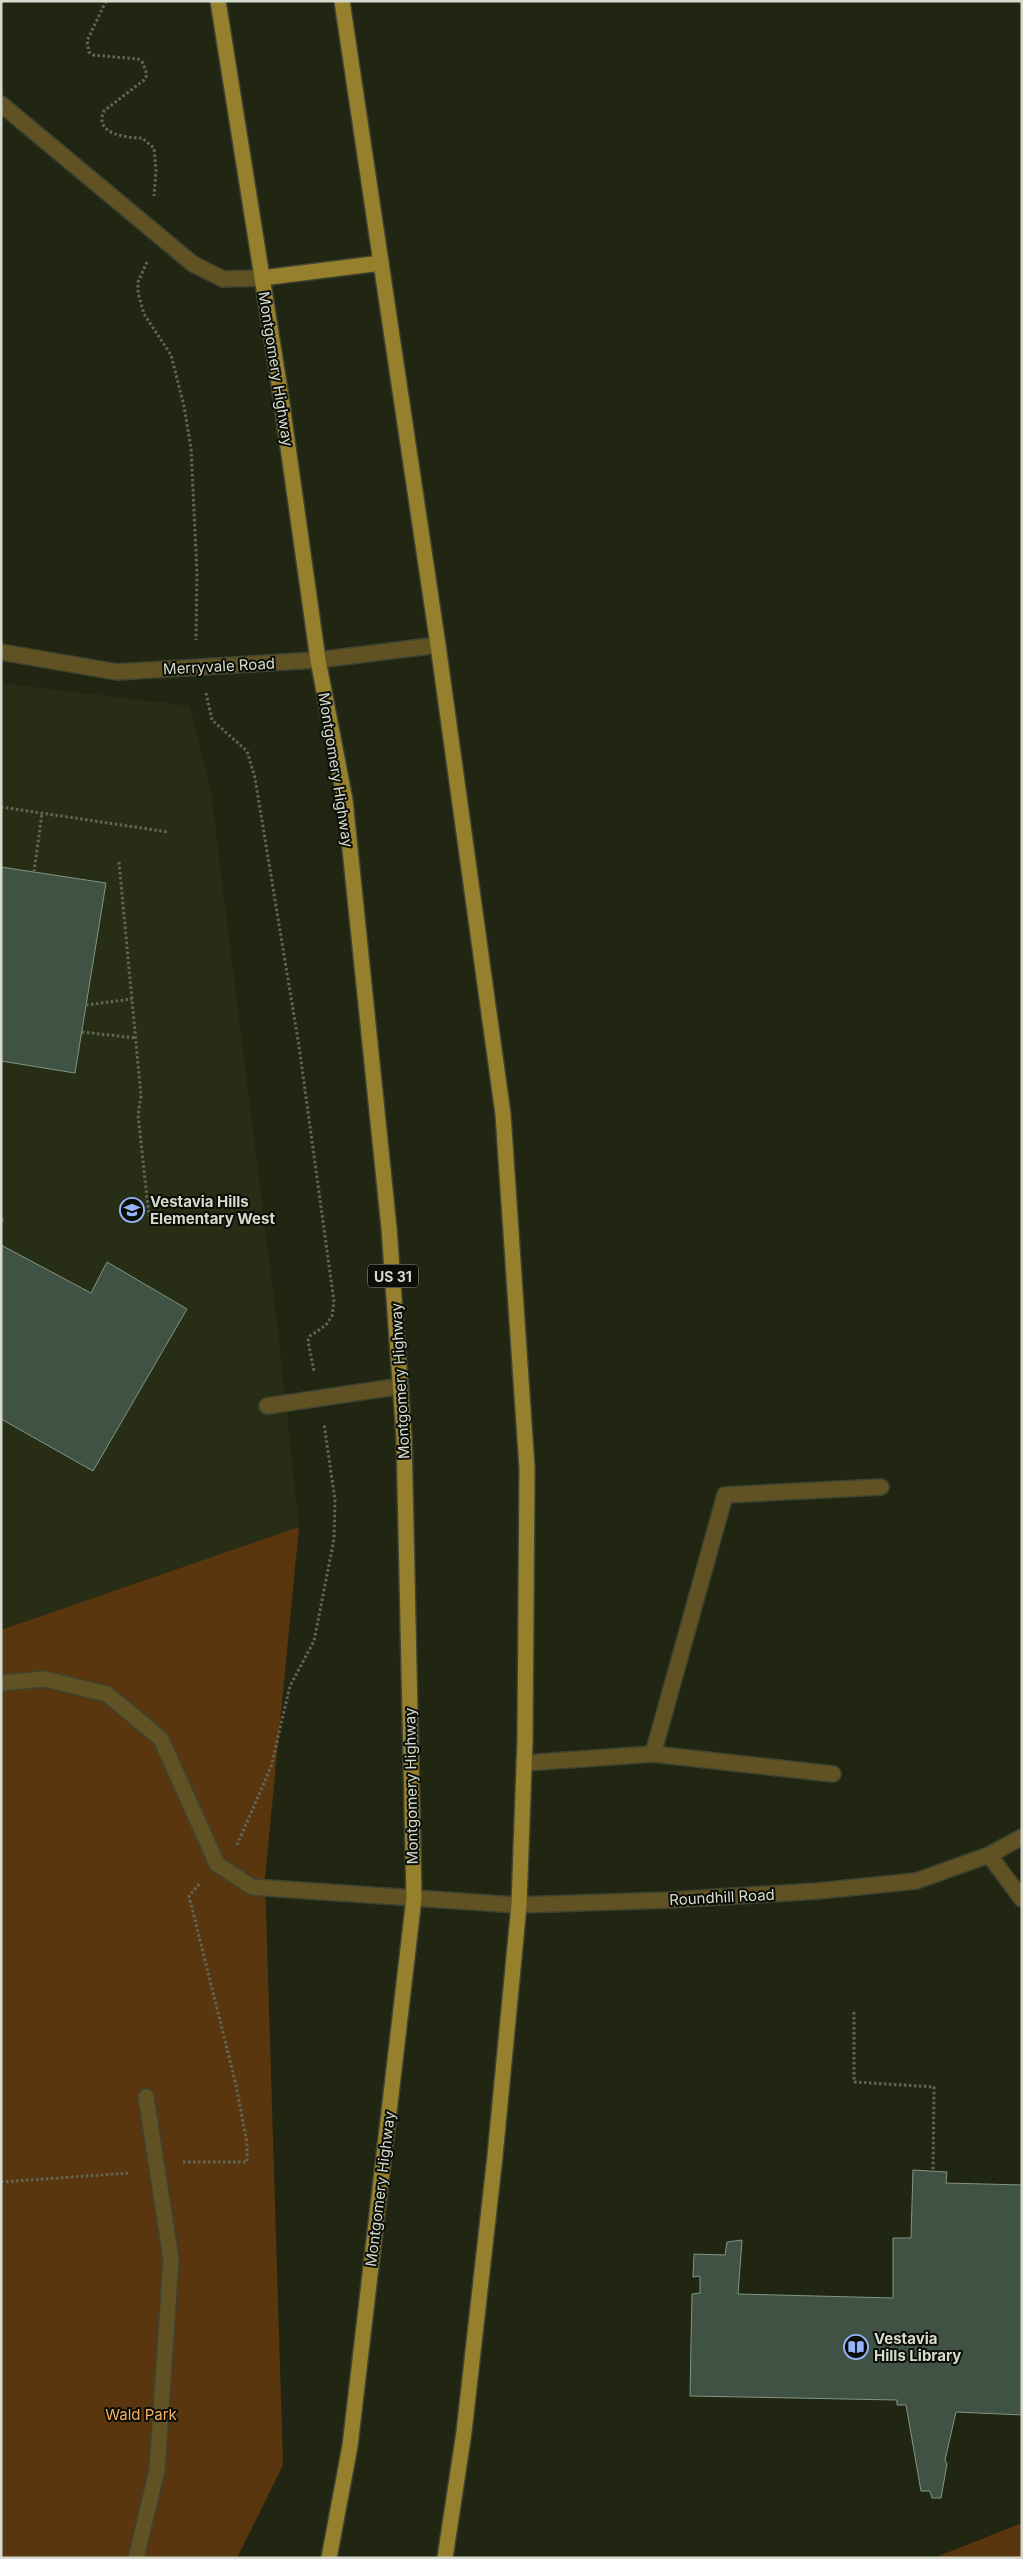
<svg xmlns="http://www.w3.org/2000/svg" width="1023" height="2559" font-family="Inter,sans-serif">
	<rect width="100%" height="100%" fill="#212613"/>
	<!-- built -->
	<polygon fill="#272e15" points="1,683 190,706 211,792 278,1331 299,1527 1,1630"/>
	<!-- green -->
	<g fill="#5a360e">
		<polygon points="299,1527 265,1878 283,2465 237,2558 1,2558 1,1630"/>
		<polygon points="1022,2523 1022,2558 934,2558"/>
	</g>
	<!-- building -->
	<g fill="#3f5243" stroke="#819584">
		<polygon points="1,867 106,883 75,1073 1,1061"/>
		<polygon points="1,1245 91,1293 107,1262 187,1309 93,1471 1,1419"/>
		<polygon points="913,2170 947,2172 946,2183 1022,2185 1022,2415 956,2412 945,2460 947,2464 941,2498 932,2498 930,2491 921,2491 906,2405 897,2405 897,2400 690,2396 692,2294 700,2293 700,2276 693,2277 694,2254 725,2255 727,2242 742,2240 738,2294 893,2298 893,2238 911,2238"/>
	</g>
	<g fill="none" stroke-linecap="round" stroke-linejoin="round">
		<defs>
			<g id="lane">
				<polyline points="1,104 193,264 223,279 262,278"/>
				<polyline points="267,1406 401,1386"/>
				<polyline points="1,1683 44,1679 107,1694 161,1739 217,1864 252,1887 414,1898"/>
				<polyline points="653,1754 725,1495 881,1487"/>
				<polyline points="524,1763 653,1754 833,1774"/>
				<polyline points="989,1855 1022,1899"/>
				<polyline points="136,2558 157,2470 171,2259 146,2097"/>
			</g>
			<g id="street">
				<polyline points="1,652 117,672 318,660 438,645"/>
				<polyline points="414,1898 519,1905 670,1900 818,1891 916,1881 989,1855 1022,1837"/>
			</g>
			<g id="primary">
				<polyline points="218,1 280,390 318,660 345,800 389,1228 404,1437 414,1898 350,2446 329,2558"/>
				<polyline points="342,1 438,645 503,1114 527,1468 525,1740 519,1905 495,2156 464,2432 445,2558"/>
				<polyline points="262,278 381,263"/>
			</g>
		</defs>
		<!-- lane casing -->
		<use href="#lane" stroke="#3e4331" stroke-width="18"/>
		<!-- street casing -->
		<use href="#street" stroke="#3e4331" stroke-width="18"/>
		<!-- primary casing -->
		<use href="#primary" stroke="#3e4331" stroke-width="18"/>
		<!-- path -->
		<g stroke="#626656" stroke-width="3" stroke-dasharray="2.5 2.5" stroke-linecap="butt">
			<path d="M106 1 87 41 89 52 93 55 138 59 143 63 147 75 144 80 104 111C93 134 127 138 142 138L154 148 156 171 154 196"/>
			<polyline points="147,262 138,282 138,293 144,314 171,355 184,406 191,448 197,573 196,640"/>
			<polyline points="206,693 212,720 247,751 255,778 299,1046 334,1302 332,1316 326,1325 310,1336 308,1341 314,1371"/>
			<polyline points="1,807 168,832"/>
			<polyline points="119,862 141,1096 138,1115 149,1216"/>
			<polyline points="34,872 42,813"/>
			<polyline points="86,1005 132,999"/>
			<polyline points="82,1032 136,1038"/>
			<polyline points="1,1220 6,1221"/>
			<polyline points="237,1845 271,1767 290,1686 314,1641 334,1539 335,1500 324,1424"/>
			<polyline points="854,2012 854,2082 934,2087 933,2172"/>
			<polyline points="183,2162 247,2162 247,2143 236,2085 189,1896 200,1883"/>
			<polyline points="1,2182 130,2173"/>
		</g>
		<!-- lane -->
		<use href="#lane" stroke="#605222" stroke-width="15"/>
		<!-- street -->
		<use href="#street" stroke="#605222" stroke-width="15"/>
		<!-- primary -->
		<use href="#primary" stroke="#97802d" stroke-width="15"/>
	</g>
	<!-- icons -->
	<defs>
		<symbol id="school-ring" viewBox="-11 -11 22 22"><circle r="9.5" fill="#0b0e06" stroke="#95b6fd" stroke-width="1.5"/><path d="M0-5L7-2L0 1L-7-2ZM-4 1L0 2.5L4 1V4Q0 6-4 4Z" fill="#95b6fd"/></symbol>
		<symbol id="library-ring" viewBox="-11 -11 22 22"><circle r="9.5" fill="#0b0e06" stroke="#95b6fd" stroke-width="1.5"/><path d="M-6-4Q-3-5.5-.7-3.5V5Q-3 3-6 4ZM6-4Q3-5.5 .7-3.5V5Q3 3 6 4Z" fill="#95b6fd"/></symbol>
	</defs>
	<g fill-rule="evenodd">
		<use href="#school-ring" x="118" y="1196" width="28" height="28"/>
		<use href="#library-ring" x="842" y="2333" width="28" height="28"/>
	</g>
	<g text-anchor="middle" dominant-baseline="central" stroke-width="4" stroke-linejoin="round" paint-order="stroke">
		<!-- shield labels -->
		<rect fill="#0b0e06" stroke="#9a9e93" stroke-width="1" x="368" y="1264.5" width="50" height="23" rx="4"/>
		<g font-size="14" font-weight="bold" fill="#d7dbcf">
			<text x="393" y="1276">US 31</text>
		</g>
		<!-- street labels -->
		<g font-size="15" fill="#d7dbcf" stroke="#0b0e06">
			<text transform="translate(276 369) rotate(81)">Montgomery Highway</text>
			<text transform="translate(219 666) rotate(-3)">Merryvale Road</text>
			<text transform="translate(336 770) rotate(81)">Montgomery Highway</text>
			<text transform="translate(400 1381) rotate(-93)">Montgomery Highway</text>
			<text transform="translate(411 1786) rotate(-91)">Montgomery Highway</text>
			<text transform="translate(722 1897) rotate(-3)">Roundhill Road</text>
			<text transform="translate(380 2189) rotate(-83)">Montgomery Highway</text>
		</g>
		<!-- poi labels -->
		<g font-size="15" font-weight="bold" fill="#d7dbcf" stroke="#0b0e06" text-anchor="start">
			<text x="150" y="1201">Vestavia Hills<tspan x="150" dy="17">Elementary West</tspan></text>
			<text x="874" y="2338">Vestavia<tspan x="874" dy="17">Hills Library</tspan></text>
		</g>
		<!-- park labels -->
		<g font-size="15" fill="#f8b067" stroke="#0b0e06">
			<text x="141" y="2414">Wald Park</text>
		</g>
	</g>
	<!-- border -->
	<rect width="1023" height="2559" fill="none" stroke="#d7dbcf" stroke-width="5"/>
</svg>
